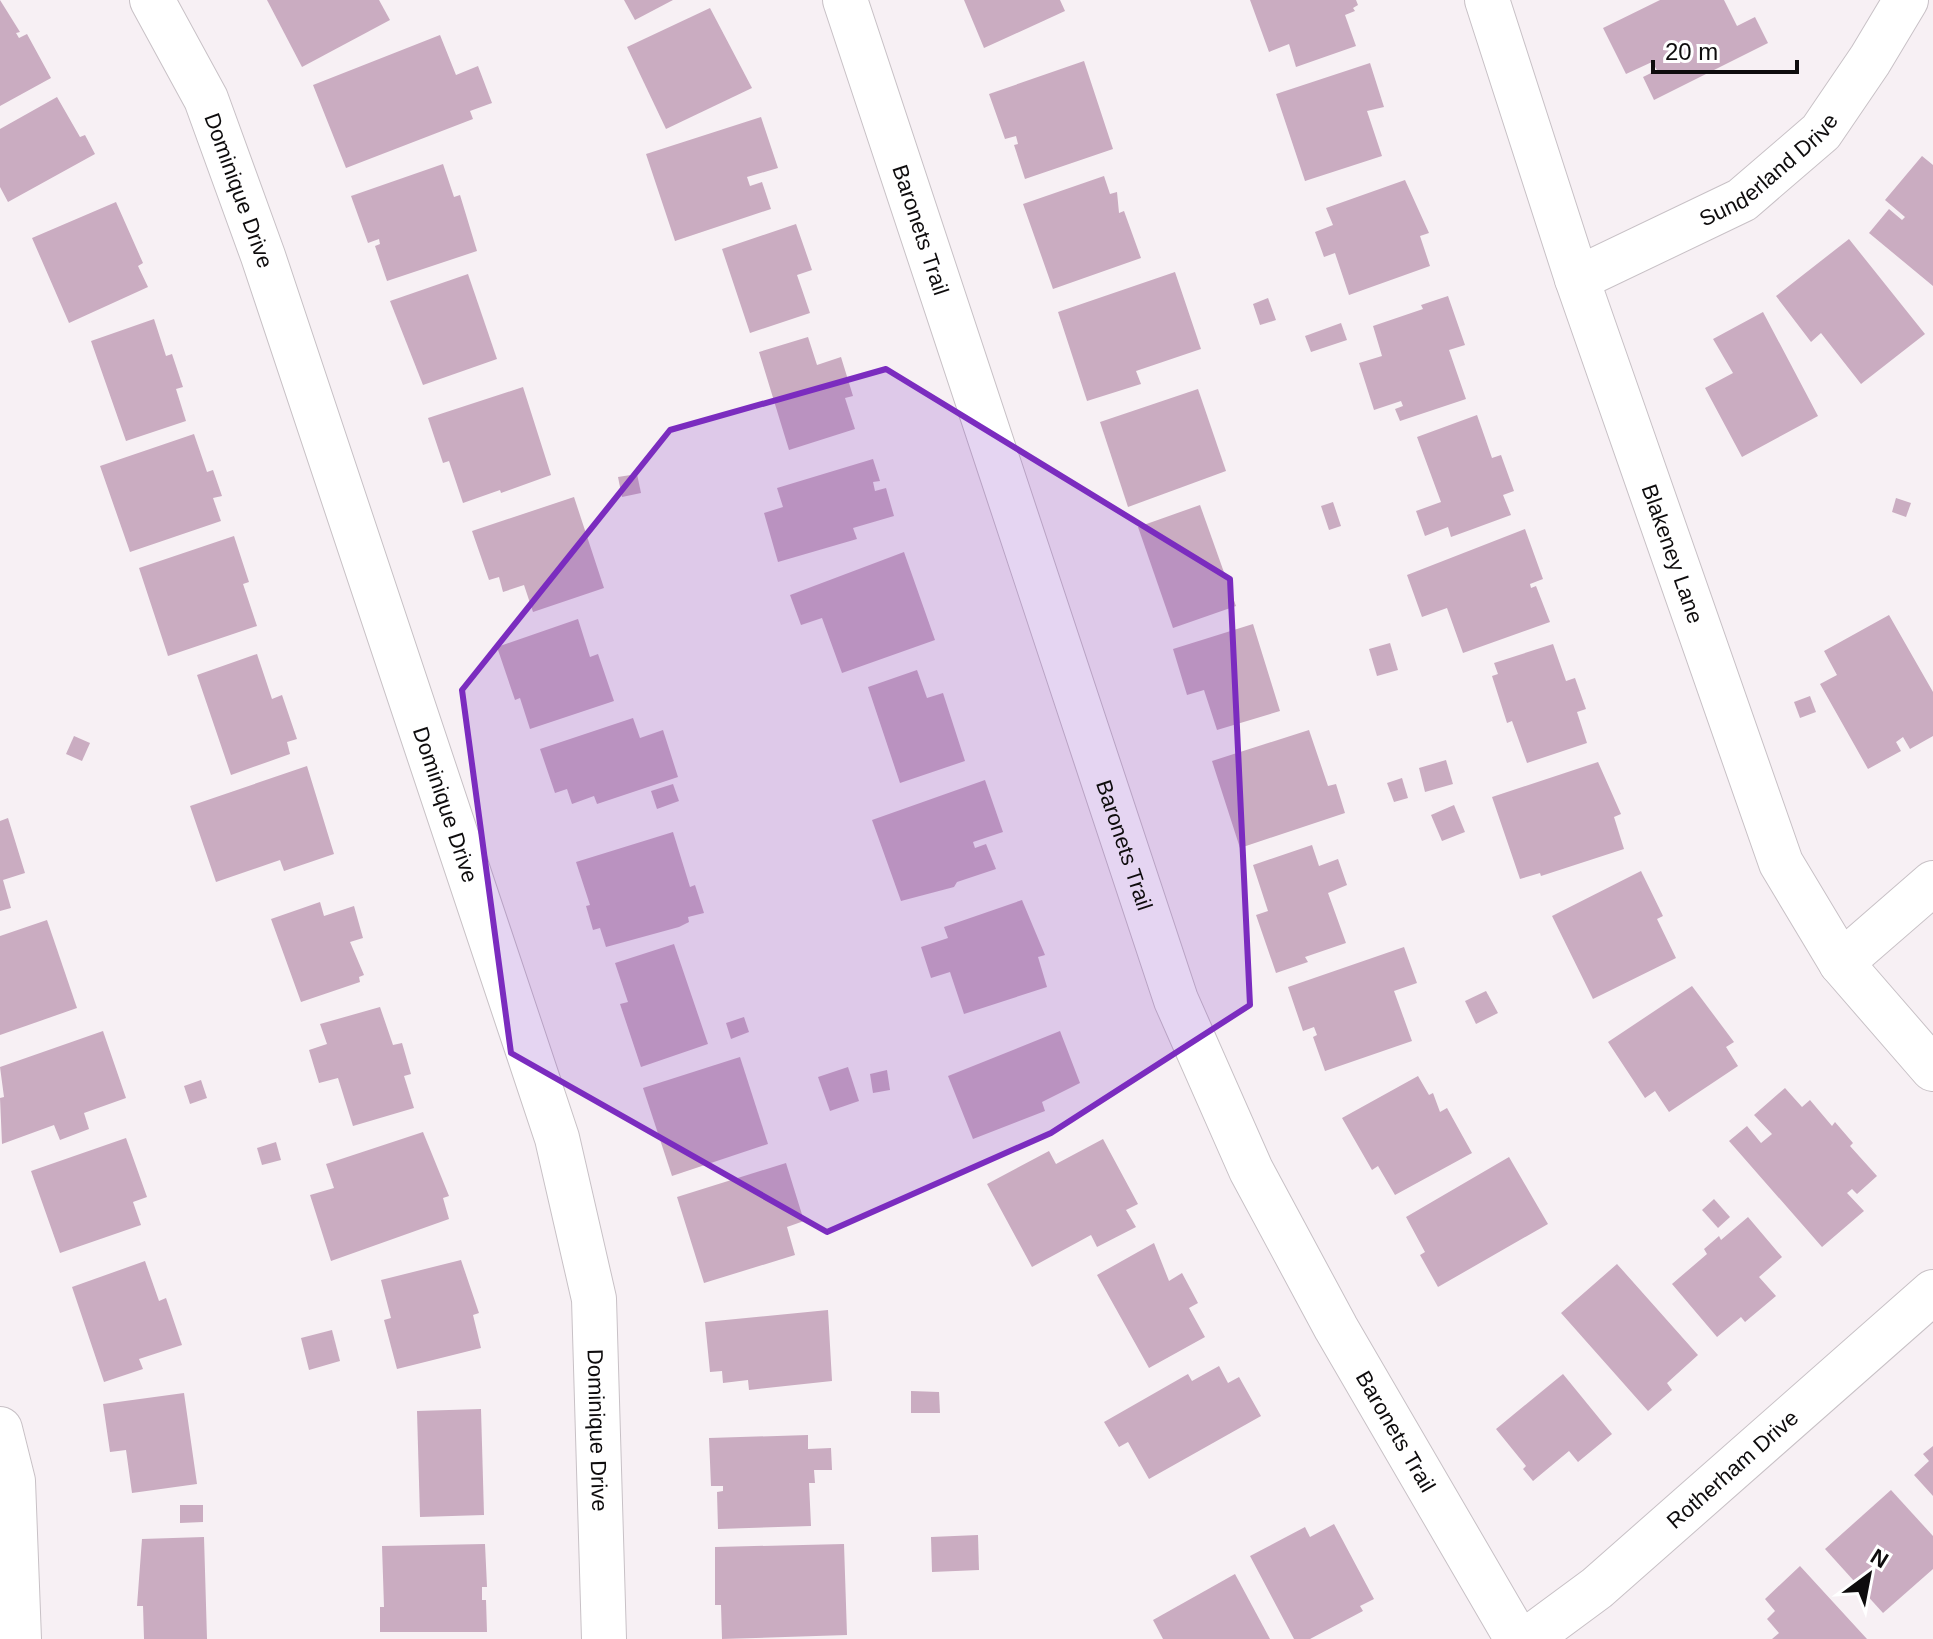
<svg xmlns="http://www.w3.org/2000/svg" width="1933" height="1639" font-family="Helvetica,sans-serif">
	<rect width="100%" height="100%" fill="#f7f0f4"/>
	<!-- building -->
	<g fill="#caacc1">
		<polygon points="0,0 20,32 16,33 19,38 27,34 51,78 0,106"/>
		<polygon points="267,0 379,0 390,20 302,67"/>
		<polygon points="624,0 673,0 635,20"/>
		<polygon points="964,0 1060,0 1065,11 984,48"/>
		<polygon points="1250,0 1356,0 1358,5 1353,8 1355,11 1345,15 1356,46 1296,67 1289,44 1269,52"/>
		<polygon points="1660,0 1724,0 1737,26 1755,17 1768,43 1654,100 1643,77 1657,70 1652,62 1626,74 1603,28"/>
		<polygon points="710,8 752,88 666,129 627,47"/>
		<polygon points="440,35 456,75 478,66 492,103 470,111 473,119 346,168 313,85"/>
		<polygon points="1084,61 1113,149 1025,179 1014,145 1018,144 1016,136 1005,139 989,94"/>
		<polygon points="1370,63 1384,107 1367,111 1382,156 1305,181 1276,94"/>
		<polygon points="57,97 80,137 85,135 95,154 8,202 0,187 0,129"/>
		<polygon points="761,117 778,168 747,177 750,186 762,182 771,209 675,241 646,154"/>
		<polygon points="1922,156 1933,165 1933,286 1869,233 1889,209 1902,220 1905,217 1885,200"/>
		<polygon points="443,164 454,197 460,195 477,251 387,281 375,246 380,244 379,239 368,243 351,196"/>
		<polygon points="1104,176 1110,194 1117,192 1119,213 1124,211 1141,258 1053,289 1023,204"/>
		<polygon points="1405,180 1429,233 1420,236 1430,266 1349,295 1335,253 1324,257 1315,232 1333,225 1326,208"/>
		<polygon points="116,202 143,263 138,266 148,287 69,323 32,238"/>
		<polygon points="796,224 812,270 797,275 810,313 750,333 722,249"/>
		<polygon points="1849,239 1925,334 1861,384 1821,333 1811,342 1776,296"/>
		<polygon points="1175,272 1201,349 1136,371 1141,384 1087,401 1058,312"/>
		<polygon points="468,274 497,359 423,385 390,301"/>
		<polygon points="1448,296 1465,345 1449,350 1466,399 1400,421 1395,409 1403,406 1401,401 1374,410 1359,363 1382,356 1373,326 1423,309 1421,305"/>
		<polygon points="1268,298 1276,320 1260,325 1253,304"/>
		<polygon points="1763,312 1818,416 1742,457 1705,388 1733,373 1713,339"/>
		<polygon points="154,319 166,356 172,354 183,387 176,389 186,421 126,441 91,341"/>
		<polygon points="1341,323 1347,340 1311,352 1305,336"/>
		<polygon points="808,337 817,365 841,357 853,396 845,398 855,429 789,450 759,352"/>
		<polygon points="523,387 551,475 501,493 500,490 463,503 449,461 443,463 428,418"/>
		<polygon points="1198,389 1226,471 1128,507 1100,422"/>
		<polygon points="1477,415 1492,458 1501,455 1514,491 1503,495 1511,515 1451,537 1448,527 1425,536 1416,511 1441,502 1417,437"/>
		<polygon points="194,434 207,472 213,470 222,496 213,498 221,521 130,552 100,466"/>
		<polygon points="873,459 880,481 873,482 875,491 886,488 894,516 853,528 857,539 778,562 764,513 783,507 777,488"/>
		<polygon points="637,474 641,493 622,497 618,477"/>
		<polygon points="574,497 604,588 533,612 524,585 503,592 499,577 489,580 472,531"/>
		<polygon points="1896,498 1911,503 1906,517 1892,512"/>
		<polygon points="1333,502 1341,526 1329,530 1321,506"/>
		<polygon points="1200,505 1236,606 1173,628 1138,527"/>
		<polygon points="1525,529 1543,579 1530,584 1531,588 1536,586 1550,622 1463,653 1447,608 1422,617 1407,575"/>
		<polygon points="234,536 249,582 243,584 257,626 168,656 139,568"/>
		<polygon points="904,552 935,640 842,673 822,618 801,625 790,595"/>
		<polygon points="1889,615 1933,692 1933,736 1910,749 1903,737 1896,742 1901,751 1868,769 1820,684 1837,675 1824,651"/>
		<polygon points="578,619 590,657 598,654 614,701 530,729 520,698 515,700 497,647"/>
		<polygon points="1253,624 1280,711 1217,730 1204,690 1187,695 1173,649"/>
		<polygon points="1390,643 1398,670 1377,676 1369,649"/>
		<polygon points="1553,644 1566,681 1575,678 1586,709 1577,712 1587,743 1527,763 1512,721 1507,723 1492,676 1498,674 1494,663"/>
		<polygon points="257,654 272,699 282,695 297,739 287,742 290,754 231,775 197,675"/>
		<polygon points="917,670 927,698 943,693 965,761 900,783 868,687"/>
		<polygon points="1810,696 1816,712 1800,718 1794,702"/>
		<polygon points="633,718 640,738 663,730 678,777 597,804 594,796 572,804 567,789 555,793 540,749"/>
		<polygon points="1309,730 1328,786 1336,784 1345,813 1240,848 1212,761"/>
		<polygon points="74,736 90,743 82,761 66,754"/>
		<polygon points="1446,760 1453,784 1425,792 1419,768"/>
		<polygon points="1598,762 1621,814 1614,817 1624,849 1541,876 1540,873 1520,879 1492,797"/>
		<polygon points="307,766 334,854 284,871 280,860 216,882 190,806"/>
		<polygon points="1402,778 1408,798 1394,802 1387,783"/>
		<polygon points="985,780 1003,832 973,842 975,848 986,844 996,869 957,882 954,887 901,901 872,820"/>
		<polygon points="673,784 679,801 657,809 651,791"/>
		<polygon points="1454,805 1465,832 1442,841 1431,815"/>
		<polygon points="8,818 25,873 3,880 11,908 0,911 0,821"/>
		<polygon points="673,832 690,887 695,885 704,913 688,917 689,922 679,927 606,947 600,928 593,930 586,906 590,905 576,862"/>
		<polygon points="1312,845 1319,866 1338,859 1347,885 1328,893 1346,943 1305,957 1308,962 1276,973 1256,915 1268,911 1253,865"/>
		<polygon points="1641,871 1663,916 1657,919 1676,958 1593,999 1552,916"/>
		<polygon points="1022,900 1045,955 1038,957 1047,987 964,1014 950,972 931,978 921,947 948,938 944,927"/>
		<polygon points="320,902 324,916 354,906 363,938 350,942 364,975 359,977 360,982 301,1002 271,919"/>
		<polygon points="47,920 77,1008 0,1035 0,936"/>
		<polygon points="674,944 708,1044 641,1067 620,1004 628,1002 615,963"/>
		<polygon points="1404,947 1417,983 1394,991 1412,1041 1325,1071 1313,1037 1317,1035 1314,1027 1303,1031 1288,987"/>
		<polygon points="1692,986 1734,1042 1726,1047 1738,1066 1669,1112 1655,1091 1645,1098 1608,1042"/>
		<polygon points="1486,991 1498,1013 1476,1024 1465,1001"/>
		<polygon points="380,1007 393,1045 402,1043 411,1074 404,1076 414,1108 353,1126 338,1078 319,1083 309,1050 327,1044 320,1024"/>
		<polygon points="744,1017 749,1032 731,1039 726,1023"/>
		<polygon points="103,1031 126,1098 84,1113 89,1129 60,1140 54,1125 2,1144 0,1098 4,1097 0,1067"/>
		<polygon points="1060,1031 1080,1083 1042,1102 1045,1111 973,1139 948,1076"/>
		<polygon points="740,1057 768,1144 672,1176 643,1088"/>
		<polygon points="848,1067 859,1101 830,1111 818,1077"/>
		<polygon points="887,1070 890,1090 873,1093 870,1074"/>
		<polygon points="1418,1076 1429,1095 1433,1093 1440,1112 1447,1108 1472,1153 1395,1195 1378,1166 1372,1170 1342,1118"/>
		<polygon points="201,1080 207,1098 190,1104 184,1086"/>
		<polygon points="1785,1088 1802,1107 1810,1100 1832,1126 1835,1122 1853,1143 1850,1146 1877,1176 1857,1194 1852,1189 1847,1193 1864,1211 1822,1247 1729,1141 1747,1126 1761,1143 1772,1134 1754,1115"/>
		<polygon points="423,1132 449,1196 443,1198 449,1219 331,1261 310,1195 334,1188 326,1164"/>
		<polygon points="126,1138 147,1197 133,1202 141,1225 60,1253 31,1171"/>
		<polygon points="1103,1139 1138,1204 1126,1210 1136,1227 1097,1247 1091,1235 1032,1267 987,1184 1049,1151 1056,1164"/>
		<polygon points="276,1142 281,1160 262,1165 257,1148"/>
		<polygon points="1509,1157 1548,1224 1438,1287 1420,1255 1425,1252 1406,1217"/>
		<polygon points="786,1163 804,1221 787,1227 795,1255 704,1283 677,1197"/>
		<polygon points="1714,1199 1730,1217 1718,1228 1702,1210"/>
		<polygon points="1748,1217 1782,1257 1759,1277 1776,1296 1745,1322 1741,1317 1717,1337 1672,1284 1707,1254 1704,1249 1719,1236 1721,1240"/>
		<polygon points="1154,1243 1169,1281 1182,1273 1198,1303 1189,1308 1205,1337 1149,1368 1097,1275"/>
		<polygon points="461,1260 479,1313 473,1315 481,1348 397,1369 384,1320 391,1318 381,1280"/>
		<polygon points="145,1261 159,1301 166,1298 182,1345 139,1359 143,1369 104,1382 72,1287"/>
		<polygon points="1617,1264 1698,1355 1667,1383 1672,1390 1648,1411 1561,1313"/>
		<polygon points="828,1310 832,1381 749,1390 748,1380 723,1383 722,1371 710,1372 705,1322"/>
		<polygon points="332,1330 340,1361 309,1370 301,1338"/>
		<polygon points="1219,1366 1228,1383 1239,1377 1261,1416 1149,1479 1128,1442 1119,1447 1104,1422 1188,1374 1192,1381"/>
		<polygon points="1563,1374 1612,1434 1578,1462 1569,1451 1533,1481 1523,1469 1526,1466 1496,1429"/>
		<polygon points="911,1391 939,1392 940,1413 911,1413"/>
		<polygon points="184,1393 197,1484 132,1493 126,1450 110,1452 103,1404"/>
		<polygon points="481,1409 484,1515 420,1517 417,1411"/>
		<polygon points="808,1435 808,1449 831,1448 832,1470 814,1470 815,1483 809,1483 811,1526 718,1529 717,1492 723,1491 723,1486 711,1486 709,1438"/>
		<polygon points="1933,1446 1933,1496 1914,1475 1929,1461 1923,1454"/>
		<polygon points="1891,1490 1933,1536 1933,1569 1883,1613 1825,1549"/>
		<polygon points="180,1505 203,1505 203,1522 180,1523"/>
		<polygon points="1334,1524 1374,1599 1360,1606 1363,1611 1310,1639 1294,1639 1250,1556 1305,1527 1310,1537"/>
		<polygon points="978,1535 979,1570 932,1572 931,1537"/>
		<polygon points="204,1537 207,1639 144,1639 143,1606 137,1606 142,1539"/>
		<polygon points="485,1544 487,1587 482,1587 482,1600 486,1600 487,1632 380,1632 380,1607 384,1607 382,1546"/>
		<polygon points="844,1544 847,1635 722,1639 721,1605 715,1605 715,1547"/>
		<polygon points="1800,1566 1867,1639 1772,1639 1779,1633 1767,1619 1775,1611 1765,1599"/>
		<polygon points="1235,1574 1270,1639 1163,1639 1153,1620"/>
	</g>
	<g fill="none" stroke-linecap="round" stroke-linejoin="round">
		<defs>
			<g id="minor">
				<path id="s1" d="M152 0 206 99 263 256 557 1138 594 1299 604 1639"/>
				<path id="s2" d="M845 0 1176 1000 1251 1170 1336 1328 1517 1639"/>
				<path id="s3" d="M1487 0 1577 279 1781 863 1841 963 1933 1069"/>
				<path id="s4" d="M1577 279 1742 200 1821 132 1870 60 1906 0"/>
				<polyline points="1841,963 1933,883"/>
				<polyline points="0,1429 13,1481 19,1639"/>
				<path id="s5" d="M1528 1639 1597 1588 1933 1292"/>
			</g>
		</defs>
		<!-- minor casing -->
		<use href="#minor" stroke="#c8c1c6" stroke-width="46"/>
		<!-- minor -->
		<use href="#minor" stroke="#fff" stroke-width="44"/>
	</g>
	<!-- marked area -->
	<path fill="#7b2cbf" fill-opacity="0.2" stroke="#7b2cbf" stroke-width="6" stroke-linejoin="round" d="M886 369 1230 579 1250 1005 1051 1133 827 1232 511 1053 462 690 670 430Z"/>
	<g text-anchor="middle" dominant-baseline="central" stroke-width="6" stroke-linejoin="round" paint-order="stroke">
		<!-- street labels -->
		<g font-size="22" fill="#0e0c0d" stroke="#fff">
			<text stroke="none"><textPath href="#s4" startOffset="222">Sunderland Drive</textPath></text>
			<text stroke="none"><textPath href="#s1" startOffset="210">Dominique Drive</textPath></text>
			<text stroke="none"><textPath href="#s2" startOffset="242">Baronets Trail</textPath></text>
			<text stroke="none"><textPath href="#s3" startOffset="584">Blakeney Lane</textPath></text>
			<text stroke="none"><textPath href="#s1" startOffset="858">Dominique Drive</textPath></text>
			<text stroke="none"><textPath href="#s2" startOffset="890">Baronets Trail</textPath></text>
			<text stroke="none"><textPath href="#s1" startOffset="1506">Dominique Drive</textPath></text>
			<text stroke="none"><textPath href="#s2" startOffset="1538">Baronets Trail</textPath></text>
			<text stroke="none"><textPath href="#s5" startOffset="266">Rotherham Drive</textPath></text>
		</g>
	</g>
	<!-- north arrow -->
	<g transform="translate(1869 1575) rotate(32)" stroke="#ffffff" stroke-width="6" paint-order="stroke">
	<path d="M0-6L14 30L0 20L-14 30Z" fill="#0e0c0d"/>
	<text y="-12" font-size="22" font-weight="bold" text-anchor="middle" fill="#0e0c0d">N</text>
	</g>
	<!-- scale -->
	<path d="M1653 60v12h144v-12" fill="none" stroke="#0e0c0d" stroke-width="4"/>
	<text x="1665" y="60" font-size="24" fill="#0e0c0d" stroke="#ffffff" stroke-width="6" paint-order="stroke">20 m</text>
</svg>
